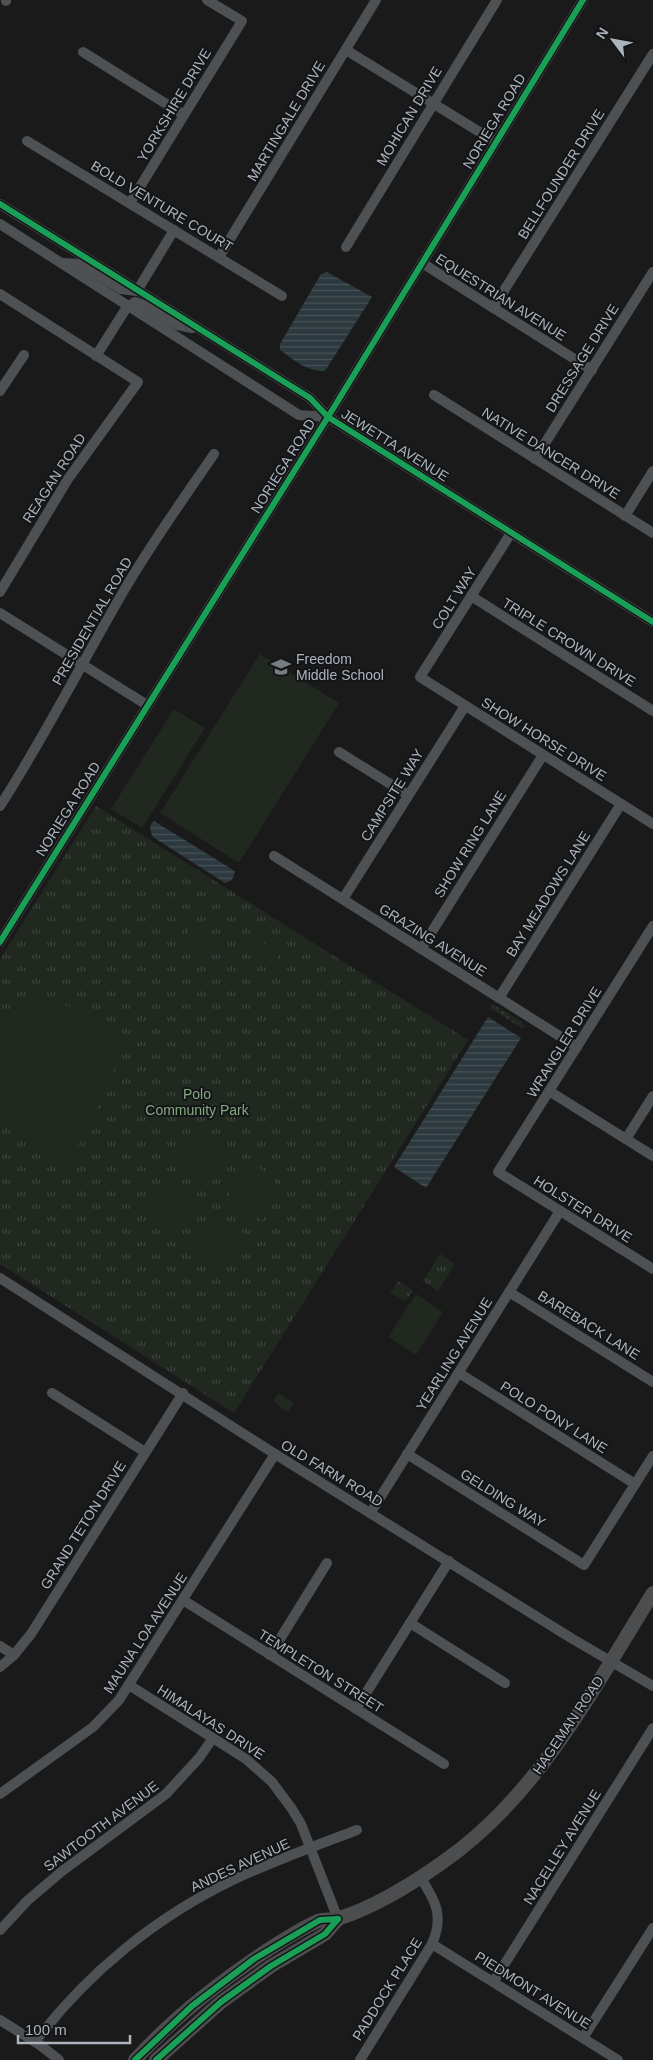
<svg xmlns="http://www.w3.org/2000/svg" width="653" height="2060" font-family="Helvetica,sans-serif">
	<defs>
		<pattern id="grass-dots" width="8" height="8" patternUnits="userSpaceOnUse" patternTransform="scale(1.25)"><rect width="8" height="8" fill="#202820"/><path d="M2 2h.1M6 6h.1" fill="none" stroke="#3e453e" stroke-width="1.8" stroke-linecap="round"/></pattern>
		<pattern id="park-tufts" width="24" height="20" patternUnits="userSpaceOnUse" patternTransform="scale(1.25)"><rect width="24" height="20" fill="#202820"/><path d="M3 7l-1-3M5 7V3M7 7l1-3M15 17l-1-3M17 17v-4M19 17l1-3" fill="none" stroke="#3e453e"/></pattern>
		<pattern id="water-rules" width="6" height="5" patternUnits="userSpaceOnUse" patternTransform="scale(1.25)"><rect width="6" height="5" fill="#2c393e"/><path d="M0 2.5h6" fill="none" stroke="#485358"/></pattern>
	</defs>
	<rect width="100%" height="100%" fill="#1a1a1b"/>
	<!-- grass -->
	<polygon fill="url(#grass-dots)" points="492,1004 522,1022 521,1024 525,1025 523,1029 490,1008"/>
	<!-- park -->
	<g fill="url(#park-tufts)">
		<polygon points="96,806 468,1040 234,1413 0,1264 0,959"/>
		<polygon points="440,1254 455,1264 438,1291 423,1281"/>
		<polygon points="398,1281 413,1290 406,1301 390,1293"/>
		<polygon points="278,1393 294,1403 288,1412 273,1401"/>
	</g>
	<!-- garden -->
	<g fill="#202820">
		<polygon points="260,654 339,703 239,863 160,813"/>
		<polygon points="174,709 205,728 142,828 111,809"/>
		<polygon points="191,927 217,944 207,960 182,944"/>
		<polygon points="257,939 280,953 272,967 249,952"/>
		<path d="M41 1003C75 1003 107 1017 124 1048L83 1138 69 1159 55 1162 36 1150 0 1119V1017L12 1010Z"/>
		<polygon points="200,1135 215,1138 232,1149 211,1183 205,1184 172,1164 185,1144"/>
		<polygon points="248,1162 273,1177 277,1191 262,1220 230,1200 229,1194"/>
		<path d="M162 1183 193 1202 195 1208 175 1241C161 1232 149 1225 146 1207Z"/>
		<path d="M220 1218 251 1238C247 1245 243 1256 237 1262 223 1275 202 1262 189 1255L213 1219Z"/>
		<polygon points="416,1294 443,1312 416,1355 388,1337"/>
	</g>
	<!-- water -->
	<g fill="url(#water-rules)">
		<path d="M327 272 372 297 325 371C305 371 296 361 280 350V344L321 274Z"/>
		<path d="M154 821 230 868 235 872 232 880 225 883 153 837C150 831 148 826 154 821Z"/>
		<polygon points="488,1017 521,1038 426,1188 394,1167"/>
	</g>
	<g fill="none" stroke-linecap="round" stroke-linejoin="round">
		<!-- minor -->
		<g stroke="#4e5154" stroke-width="10">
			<polyline points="6,1 6,0"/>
			<polyline points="346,50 496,142"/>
			<polyline points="83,52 184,115"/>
			<polyline points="27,141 282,296"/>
			<polyline points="130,203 242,21 207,0"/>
			<polyline points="0,204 310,398 328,417 653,622"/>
			<polyline points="0,224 299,415 328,417"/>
			<polyline points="346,247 497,0"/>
			<polyline points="219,257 376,0"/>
			<polyline points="62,263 80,264 121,289 137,291 174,230"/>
			<polyline points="422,263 592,370"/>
			<polyline points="0,294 138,382 68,479 0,592"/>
			<polyline points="493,308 653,54"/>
			<polyline points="96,356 127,307 135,302 145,306 177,325 192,328"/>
			<polyline points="0,391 24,355"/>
			<polyline points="434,395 653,533"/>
			<polyline points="535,459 653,272"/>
			<polyline points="625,516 653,471"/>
			<polyline points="511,533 420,677 653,824"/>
			<polyline points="471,596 653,711"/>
			<polyline points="0,613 147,705"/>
			<polyline points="339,752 408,795"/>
			<path d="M0 806C46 735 83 660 126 587 153 541 184 498 214 454"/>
			<polyline points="274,856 577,1047"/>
			<polyline points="343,899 465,706"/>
			<polyline points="653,926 498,1172 653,1269"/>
			<polyline points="0,942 328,417 583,0"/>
			<polyline points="421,949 543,755"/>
			<polyline points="499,998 621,804"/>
			<polyline points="549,1091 653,1156"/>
			<polyline points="626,1139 653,1096"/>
			<polyline points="0,1278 275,1454 571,1638 653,1686"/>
			<polyline points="509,1292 653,1382"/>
			<polyline points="459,1373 635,1484"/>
			<polyline points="52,1393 145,1452"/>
			<polyline points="407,1454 584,1565 653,1456"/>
			<polyline points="371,1512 560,1211"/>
			<polyline points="183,1600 444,1764"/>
			<polyline points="410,1623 505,1683"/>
			<polyline points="0,1646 14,1655"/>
			<polyline points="270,1655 327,1563"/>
			<polyline points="0,1667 14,1655 31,1634 183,1393"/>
			<polyline points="129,1685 246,1759 272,1782 292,1809 301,1824 338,1919"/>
			<polyline points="356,1709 449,1561"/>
			<polyline points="0,1794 93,1727 119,1700 275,1454"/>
			<polyline points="0,1930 27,1901 61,1872 166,1794 199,1758 213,1738"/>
			<polyline points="432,1944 618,2060"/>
			<polyline points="494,1981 653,1728"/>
			<polyline points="0,2020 40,2045 59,2060"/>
			<polyline points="583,2038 653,1928"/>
			<path d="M35 2042C87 1973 156 1917 233 1880 273 1861 315 1846 357 1830"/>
			<path d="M360 2060 432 1944C444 1916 436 1901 420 1877"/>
		</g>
		<!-- major -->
		<g stroke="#4c4d4f" stroke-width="14">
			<path d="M135 2060C173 2018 218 1983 266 1951 282 1941 300 1929 318 1921 325 1918 333 1921 340 1918 377 1906 412 1884 443 1862 539 1795 592 1690 653 1593"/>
			<polyline points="156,2060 221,2002 271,1966 325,1934 338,1919"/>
		</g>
		<defs>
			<g id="cycleway">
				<polyline points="0,204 310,398 328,417 653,622"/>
				<polyline points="0,942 328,417 583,0"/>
				<polyline points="135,2060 192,2006 254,1959 320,1920 338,1919"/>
				<polyline points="156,2060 221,2002 271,1966 325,1934 338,1919"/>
			</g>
		</defs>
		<!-- cycleway casing -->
		<use href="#cycleway" stroke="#141517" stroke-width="9"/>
		<!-- cycleway -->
		<use href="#cycleway" stroke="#1a9f57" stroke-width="6"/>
	</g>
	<!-- icons -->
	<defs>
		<symbol id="school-bare" viewBox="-9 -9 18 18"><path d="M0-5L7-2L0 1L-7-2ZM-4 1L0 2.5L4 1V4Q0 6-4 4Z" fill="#787d84" stroke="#141517" stroke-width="2.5" paint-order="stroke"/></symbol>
	</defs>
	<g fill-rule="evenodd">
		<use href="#school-bare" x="267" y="653" width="28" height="28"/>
	</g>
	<g text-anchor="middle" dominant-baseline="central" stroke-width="4" stroke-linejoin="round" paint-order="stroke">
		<!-- street labels -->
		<g font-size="14" fill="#abb3bc" stroke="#141517">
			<text transform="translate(174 105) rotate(-59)">YORKSHIRE DRIVE</text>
			<text transform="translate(409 116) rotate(-59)">MOHICAN DRIVE</text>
			<text transform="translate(286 121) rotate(-59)">MARTINGALE DRIVE</text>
			<text transform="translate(494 121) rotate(-59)">NORIEGA ROAD</text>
			<text transform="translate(561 174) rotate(-58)">BELLFOUNDER DRIVE</text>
			<text transform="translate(162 206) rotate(31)">BOLD VENTURE COURT</text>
			<text transform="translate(501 297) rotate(32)">EQUESTRIAN AVENUE</text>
			<text transform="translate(582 358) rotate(-58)">DRESSAGE DRIVE</text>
			<text transform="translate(395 445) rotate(32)">JEWETTA AVENUE</text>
			<text transform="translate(551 453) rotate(32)">NATIVE DANCER DRIVE</text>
			<text transform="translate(283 466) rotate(-58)">NORIEGA ROAD</text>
			<text transform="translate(54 478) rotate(-57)">REAGAN ROAD</text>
			<text transform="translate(454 598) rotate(-58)">COLT WAY</text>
			<text transform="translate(92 621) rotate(-60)">PRESIDENTIAL ROAD</text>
			<text transform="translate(569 642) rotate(32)">TRIPLE CROWN DRIVE</text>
			<text transform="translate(544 739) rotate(32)">SHOW HORSE DRIVE</text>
			<text transform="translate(392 795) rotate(-58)">CAMPSITE WAY</text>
			<text transform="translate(68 809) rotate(-58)">NORIEGA ROAD</text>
			<text transform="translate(470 844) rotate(-58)">SHOW RING LANE</text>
			<text transform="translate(548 894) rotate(-58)">BAY MEADOWS LANE</text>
			<text transform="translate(433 940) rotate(32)">GRAZING AVENUE</text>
			<text transform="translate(564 1042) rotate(-58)">WRANGLER DRIVE</text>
			<text transform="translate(583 1209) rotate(32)">HOLSTER DRIVE</text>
			<text transform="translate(589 1325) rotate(32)">BAREBACK LANE</text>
			<text transform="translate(454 1354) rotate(-58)">YEARLING AVENUE</text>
			<text transform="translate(554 1417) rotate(32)">POLO PONY LANE</text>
			<text transform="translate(332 1473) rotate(31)">OLD FARM ROAD</text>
			<text transform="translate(503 1498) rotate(32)">GELDING WAY</text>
			<text transform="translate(83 1525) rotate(-58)">GRAND TETON DRIVE</text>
			<text transform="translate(145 1633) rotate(-57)">MAUNA LOA AVENUE</text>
			<text transform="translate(321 1671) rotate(32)">TEMPLETON STREET</text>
			<text transform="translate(211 1722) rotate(33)">HIMALAYAS DRIVE</text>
			<text transform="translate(568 1725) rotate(-56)">HAGEMAN ROAD</text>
			<text transform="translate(101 1826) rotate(-37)">SAWTOOTH AVENUE</text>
			<text transform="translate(562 1847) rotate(-58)">NACELLEY AVENUE</text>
			<text transform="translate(240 1865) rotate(-25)">ANDES AVENUE</text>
			<text transform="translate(387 1989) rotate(-58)">PADDOCK PLACE</text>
			<text transform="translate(533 1990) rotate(32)">PIEDMONT AVENUE</text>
		</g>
		<!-- poi labels -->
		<g font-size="14" fill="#abb3bc" stroke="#141517" text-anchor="start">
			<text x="296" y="659">Freedom<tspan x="296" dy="16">Middle School</tspan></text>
		</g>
		<!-- park labels -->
		<g font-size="14" fill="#86a881" stroke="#141517">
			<text x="197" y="1094">Polo<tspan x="197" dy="16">Community Park</tspan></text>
		</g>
	</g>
	<!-- north arrow -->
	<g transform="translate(613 40) rotate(302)" stroke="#141517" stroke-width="4" paint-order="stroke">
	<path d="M0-4L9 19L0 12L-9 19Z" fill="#abb3bc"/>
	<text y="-8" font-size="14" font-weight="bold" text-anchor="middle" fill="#abb3bc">N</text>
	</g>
	<!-- scale -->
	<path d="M18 2035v8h112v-8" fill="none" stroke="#abb3bc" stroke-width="2.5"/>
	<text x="25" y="2035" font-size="15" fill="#abb3bc" stroke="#141517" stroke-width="4" paint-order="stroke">100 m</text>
</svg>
